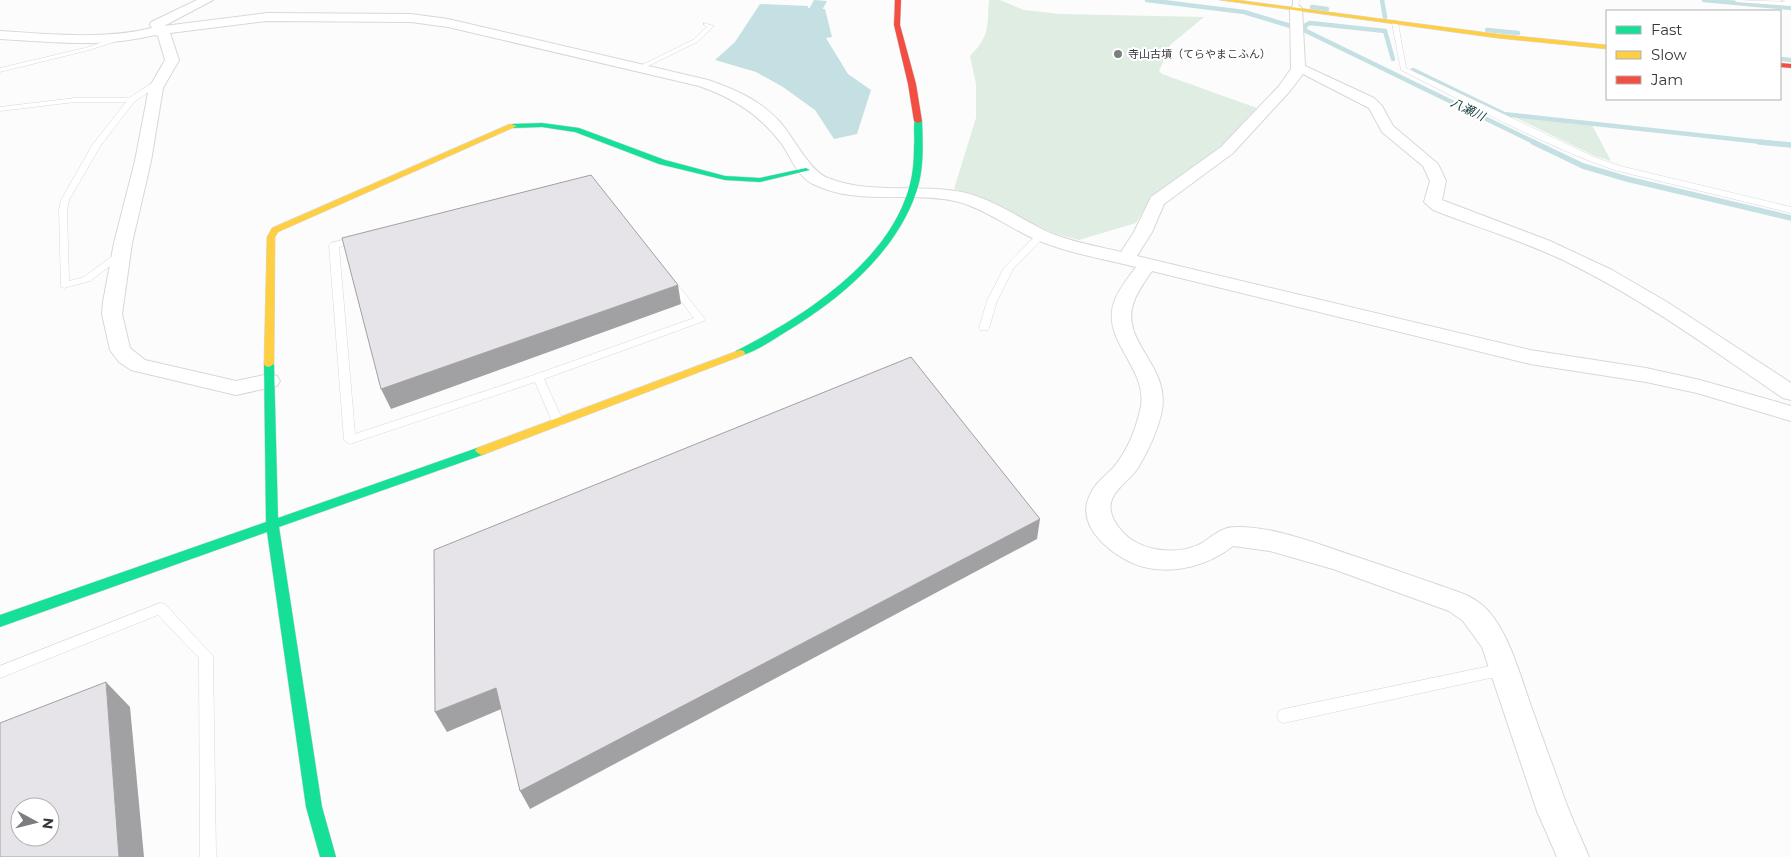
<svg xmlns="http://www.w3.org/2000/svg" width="1791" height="857" font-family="Montserrat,'Noto Sans JP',sans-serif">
	<rect width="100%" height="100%" fill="#fcfcfd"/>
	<!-- green -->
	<g fill="#dfede3">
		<path d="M989 0H1000L1024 10 1060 14 1204 17 1170 45 1159 71 1162 74 1257 108 1222 147 1149 201 1136 223 1079 240 1057 234 1023 221 978 196 954 189 976 118V84L970 56C990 36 987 27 989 0Z"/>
		<polygon points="1510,115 1592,125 1611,161 1595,156"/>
	</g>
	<!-- water -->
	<polygon fill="#c5e0e2" points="760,4 808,6 808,8 825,9 832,37 826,38 848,74 871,90 857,134 834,139 815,110 783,87 756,72 715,60 735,42"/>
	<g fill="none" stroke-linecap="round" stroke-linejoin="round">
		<!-- stream-far1 -->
		<g stroke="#c5e0e2" stroke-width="4.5">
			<polyline points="1147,0 1244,12 1304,30 1536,143"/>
			<polyline points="1382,0 1385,17"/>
			<polyline points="1704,0 1791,8"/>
			<polyline points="1312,7 1327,9"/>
			<polyline points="1304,30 1306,25 1310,23 1385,31 1393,59"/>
			<polyline points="1487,30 1518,33"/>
			<polyline points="1780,59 1791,60"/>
			<polyline points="1413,70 1504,114 1771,143"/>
		</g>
		<!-- stream -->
		<g stroke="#c5e0e2" stroke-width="5.5">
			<polyline points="1533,142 1583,166 1627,179 1791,218"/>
			<polyline points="1759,142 1791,145"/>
		</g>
		<!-- canal -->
		<polygon fill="#c5e0e2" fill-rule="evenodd" points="814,0 827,1 821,12 811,12 809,9"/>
		<defs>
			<g id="lane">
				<polygon points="1293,0 1299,0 1298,10 1293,9"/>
				<polygon points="1734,0 1791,2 1791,6 1737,2"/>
				<path d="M1395 21 1398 23 1406 68 1594 157 1620 166 1791 207V213L1614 170C1540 144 1471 105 1401 70L1392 23Z"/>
				<polygon points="704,23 714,26 697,42 642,69 638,69 638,67 693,40 707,27 704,25"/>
				<polygon points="115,38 118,40 117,41 89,50 0,72 0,68 85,48"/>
				<polygon points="155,81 162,83 134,102 101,145 69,200 67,210 69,281 84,277 118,252 124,252 126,254 90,281 64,288 61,287 59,210 61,200 93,144 126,102 75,102 0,111 0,107 75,98 129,98"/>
				<polygon points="1041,232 1044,233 1044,237 1013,269 997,301 989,328 988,330 980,330 979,328 987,301 1004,268 1038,233"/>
				<polygon points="357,236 360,237 360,241 339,247 355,434 534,375 694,318 667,283 667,279 673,279 705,319 704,321 544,379 564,423 562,426 554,426 535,382 350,444 344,440 329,245 331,243"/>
				<polygon points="160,603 165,604 213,656 216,857 200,857 199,658 158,615 0,678 0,666"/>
				<polygon points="1490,666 1509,669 1511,673 1509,677 1504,679 1490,678 1284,723 1279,721 1277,716 1279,711 1284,709"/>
			</g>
			<g id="street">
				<path d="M197 0H213L164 26 267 13 411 14 448 19 708 80C734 89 760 100 779 121 794 137 809 171 828 178 868 195 922 183 966 193 996 201 1021 219 1048 232 1071 242 1097 246 1121 252L1134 232 1151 197 1221 147 1279 86 1291 69 1290 9 1292 6H1300L1302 9 1305 66 1374 98 1382 106 1393 126 1438 164 1446 181 1442 200 1550 241 1612 270 1667 302 1791 383V400L1783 398C1714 351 1646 301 1571 264 1527 242 1479 228 1433 210L1424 202 1430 181 1423 166 1382 132 1369 108 1303 74 1289 92 1233 153 1164 204 1152 232 1137 256 1530 350 1646 368 1700 380 1791 406V421L1697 393 1646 382 1530 364 1152 271C1145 281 1137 292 1133 304 1121 345 1173 366 1161 415 1156 434 1148 451 1138 468 1131 478 1119 486 1113 497 1105 512 1118 529 1129 538 1148 552 1181 555 1202 543 1213 536 1221 527 1236 527 1275 526 1323 546 1360 558 1385 566 1409 575 1433 583 1449 589 1467 593 1481 604 1507 625 1520 675 1531 706 1542 737 1554 769 1565 800 1572 819 1581 838 1589 857H1557L1537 811 1482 647 1463 621 1449 611 1333 569 1270 551 1233 546C1209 565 1175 575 1144 567 1117 560 1075 529 1089 497 1094 484 1104 477 1113 468 1127 452 1137 427 1141 406 1147 367 1101 341 1114 302 1119 289 1128 278 1136 267 1104 259 1068 253 1037 240 1011 229 987 210 959 202 912 190 859 207 813 184 797 176 791 157 781 143 759 114 733 98 699 86L448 27 411 22 267 21 170 33 179 60 163 88 151 161 132 243 122 314 130 348 145 360 236 381 269 374 277 376 280 381 277 386 236 395 131 370 119 362 110 350 102 314 103 302 114 243 135 161 149 88 165 60 158 36 155 35C102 48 54 42 0 39V31C51 34 102 40 152 28L150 25 151 22Z"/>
				<polygon points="1782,0 1791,0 1791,5"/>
			</g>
			<g id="fast">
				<path d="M915 119 922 121C923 145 924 171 916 193 895 254 838 301 784 333 774 339 747 358 736 355L735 353 736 351C801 318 886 264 908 191 913 176 914 161 914 146 915 137 913 127 915 119Z"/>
				<polygon points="542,123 579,128 665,160 725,176 760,178 806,168 810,170 760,182 725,180 659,164 575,132 542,127 513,128 509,126 513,124"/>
				<polygon points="269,361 274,364 278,518 477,448 481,447 487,451 485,454 279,527 322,807 336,857 320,857 306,807 267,532 0,627 0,615 266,522 264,364"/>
			</g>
			<g id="slow">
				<polygon points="1220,0 1237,0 1497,34 1607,45 1607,49 1497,38"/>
				<polygon points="510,124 517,126 278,232 275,237 274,364 269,367 265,366 264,364 267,237 272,228"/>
				<polygon points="740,350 744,351 745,353 744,355 485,454 481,455 475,451 477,448"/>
			</g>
			<g id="jam">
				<polygon points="895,0 901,0 900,25 916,84 922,121 918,123 914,121 908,84 894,25"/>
				<polygon points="1780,63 1791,64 1791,68 1780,67"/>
			</g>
		</defs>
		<!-- lane casing -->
		<use href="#lane" stroke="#d8d8da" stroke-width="1"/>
		<!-- street casing -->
		<use href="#street" stroke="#d8d8da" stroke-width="2"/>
		<!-- fast casing -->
		<use href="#fast" stroke="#d8d8da" stroke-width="1"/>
		<!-- slow casing -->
		<use href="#slow" stroke="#d8d8da" stroke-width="1"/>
		<!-- jam casing -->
		<use href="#jam" stroke="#d8d8da" stroke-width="1"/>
		<!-- lane -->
		<use href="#lane" fill="#fff" fill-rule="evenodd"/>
		<!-- street -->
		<use href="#street" fill="#fff" fill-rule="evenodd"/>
		<!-- fast -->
		<use href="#fast" fill="#16e098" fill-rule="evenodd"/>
		<!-- slow -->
		<use href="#slow" fill="#ffcf43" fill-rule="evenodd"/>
		<!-- jam -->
		<use href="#jam" fill="#f24e42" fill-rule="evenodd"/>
	</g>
	<!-- shaded-wall -->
	<g fill="#a1a0a2">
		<polygon points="678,285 681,304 391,409 381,389"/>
		<polygon points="1040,519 1037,539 530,809 520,791"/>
		<polygon points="106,682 130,707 144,857 119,857"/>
		<polygon points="496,688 506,707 447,732 435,712"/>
	</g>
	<!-- building -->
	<g fill="#e6e4e8" stroke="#a1a0a2" fill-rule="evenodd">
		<polygon points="591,175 678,285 381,389 342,238"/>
		<polygon points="911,357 1040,519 520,791 496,688 435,712 434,550"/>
		<path d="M106 682 119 857H0V723ZM20 807H50V837H20Z"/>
	</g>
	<!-- markers -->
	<circle fill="#7c7d80" stroke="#fff" stroke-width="2" cx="1118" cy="54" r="5"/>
	<g text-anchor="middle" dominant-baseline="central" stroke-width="4" stroke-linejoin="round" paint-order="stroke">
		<!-- far-poi labels -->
		<g font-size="11" fill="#37383c" stroke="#fff" text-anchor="start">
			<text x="1128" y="54">寺山古墳（てらやまこふん）</text>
		</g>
		<!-- far-water labels -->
		<g font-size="12" font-style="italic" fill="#12383a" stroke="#fff">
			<text transform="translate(1468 109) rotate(26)">八瀬川</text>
		</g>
	</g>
	<!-- legend -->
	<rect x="1606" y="10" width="175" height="90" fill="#ffffff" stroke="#afafb1"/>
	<rect x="1616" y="26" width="25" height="8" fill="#16e098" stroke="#afafb1"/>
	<text x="1651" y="35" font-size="15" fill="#37383c">Fast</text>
	<rect x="1616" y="51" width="25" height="8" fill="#ffcf43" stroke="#afafb1"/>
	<text x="1651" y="60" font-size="15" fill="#37383c">Slow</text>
	<rect x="1616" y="76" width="25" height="8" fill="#f24e42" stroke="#afafb1"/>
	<text x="1651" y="85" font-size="15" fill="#37383c">Jam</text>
	<!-- north arrow -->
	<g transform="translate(35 822) rotate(97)"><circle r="24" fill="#ffffff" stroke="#afafb1"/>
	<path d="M0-4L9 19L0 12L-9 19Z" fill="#7c7d80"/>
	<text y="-8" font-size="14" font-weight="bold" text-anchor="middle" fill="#37383c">N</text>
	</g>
</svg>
